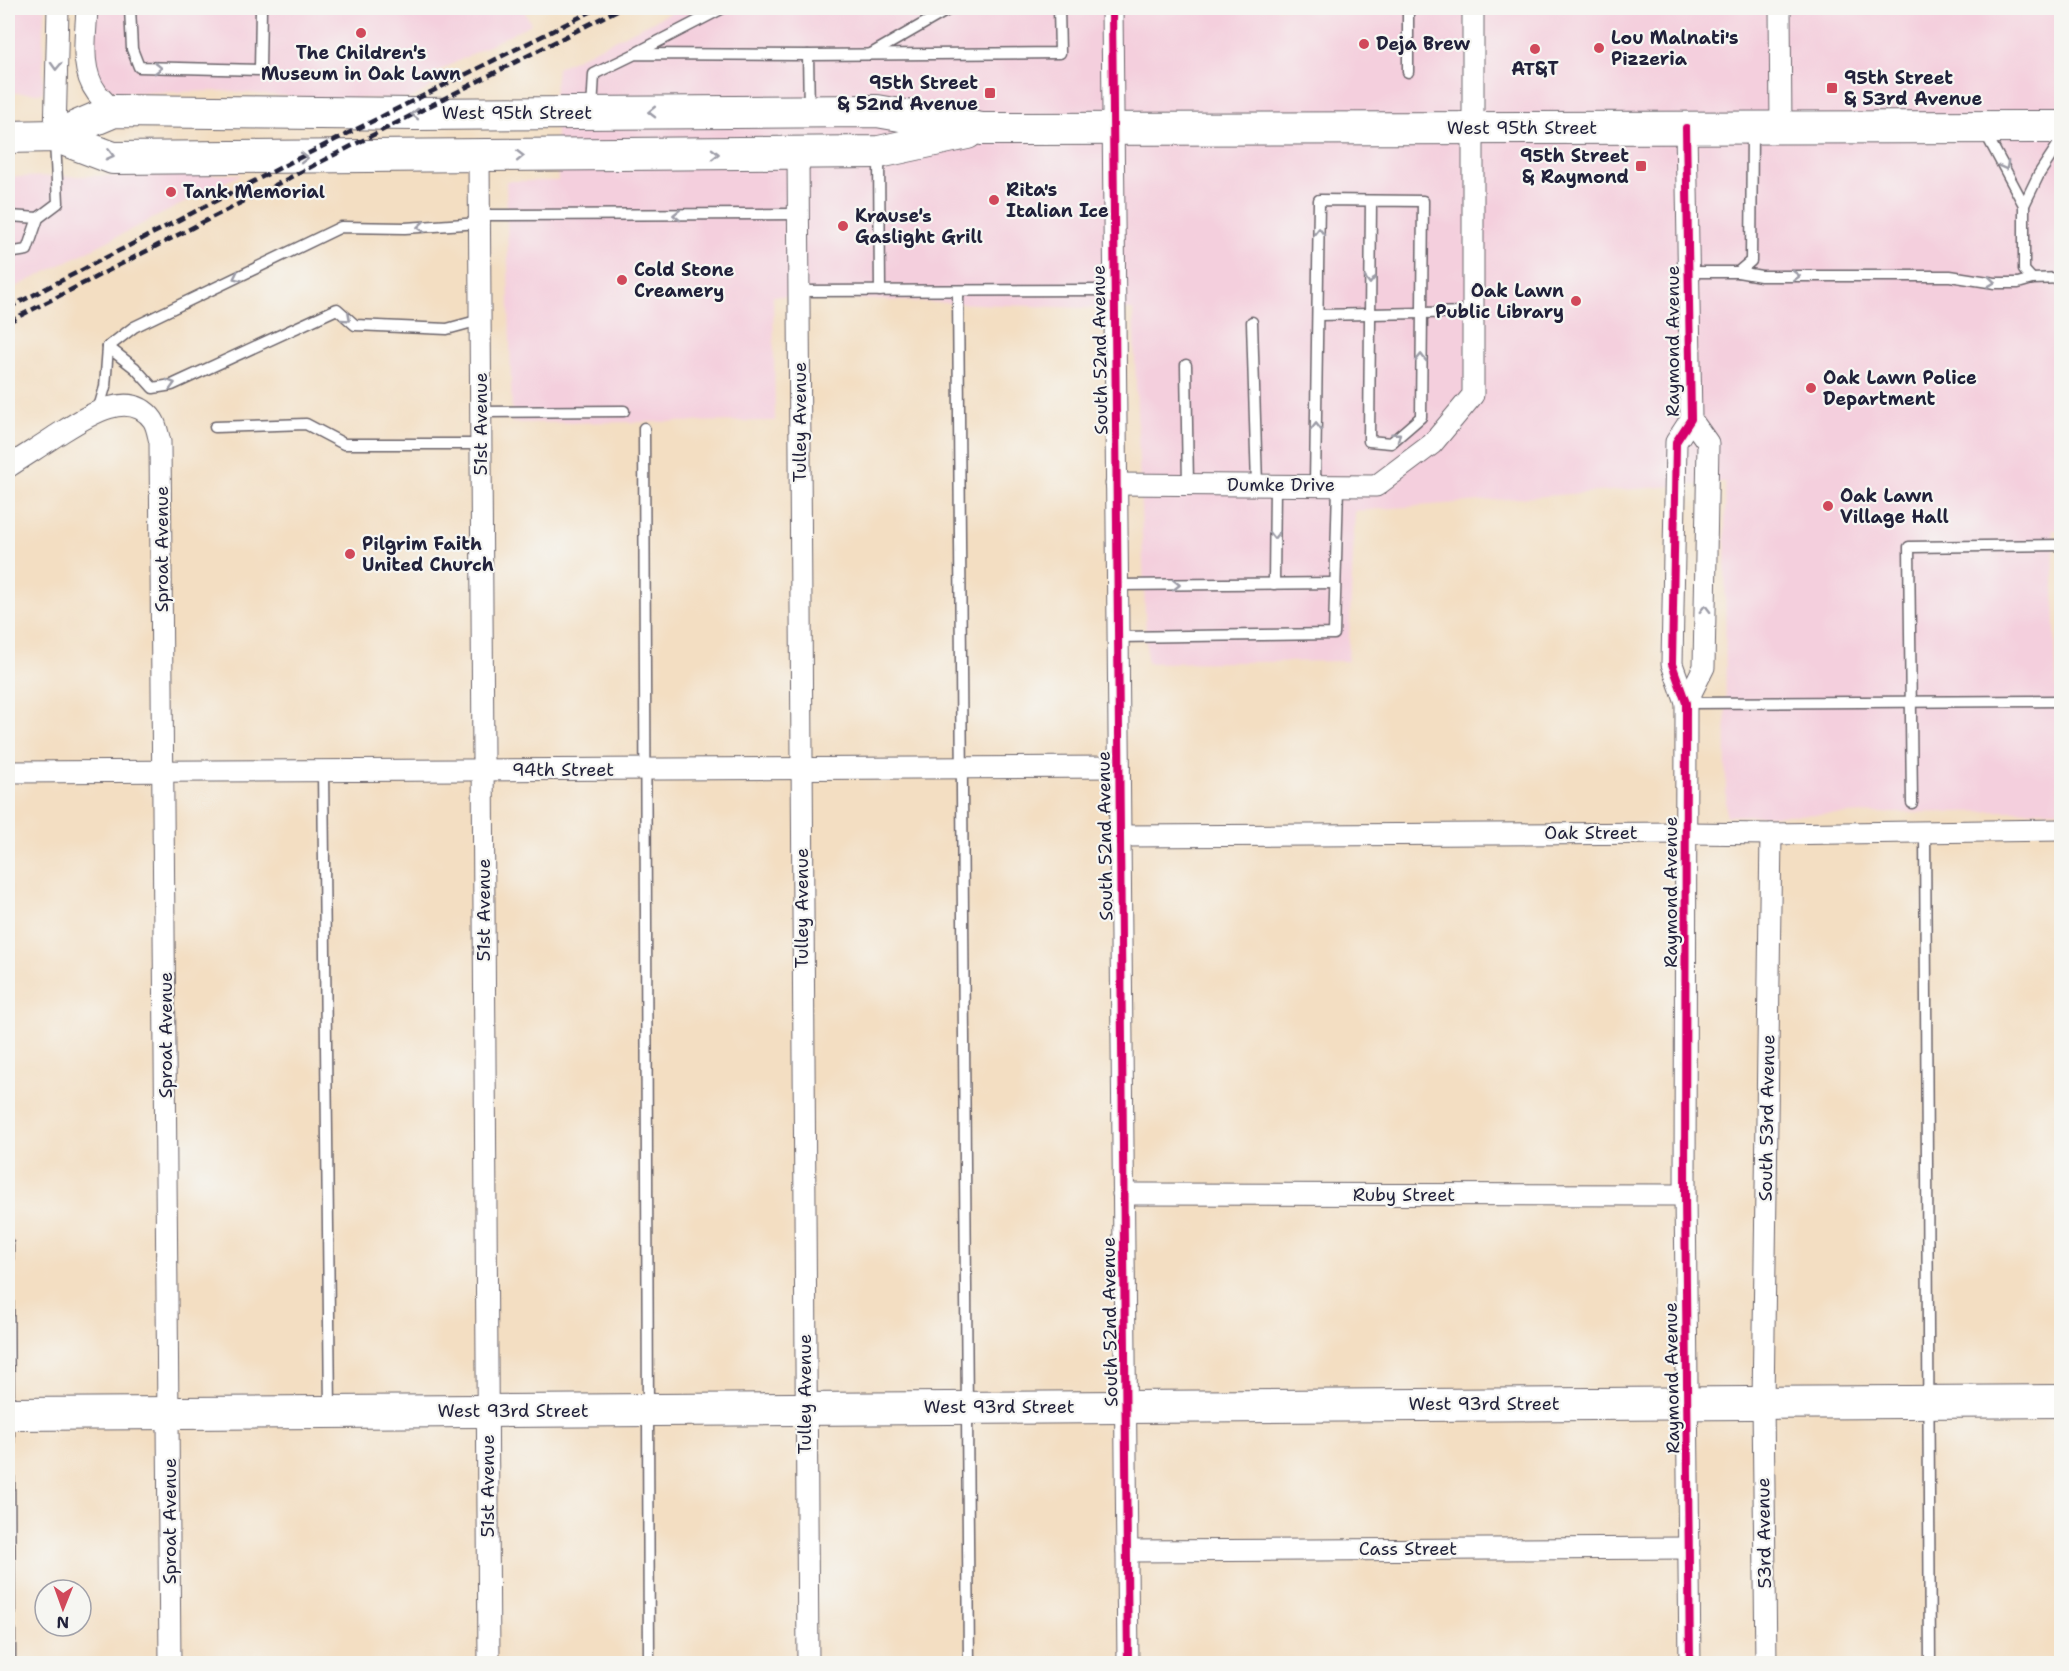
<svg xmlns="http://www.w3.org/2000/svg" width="2069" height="1671" font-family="'Shantell Sans',sans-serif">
	<rect width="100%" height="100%" fill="#f6f6f2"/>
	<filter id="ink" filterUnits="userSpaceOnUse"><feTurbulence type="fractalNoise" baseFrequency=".0167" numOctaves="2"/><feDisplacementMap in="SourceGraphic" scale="12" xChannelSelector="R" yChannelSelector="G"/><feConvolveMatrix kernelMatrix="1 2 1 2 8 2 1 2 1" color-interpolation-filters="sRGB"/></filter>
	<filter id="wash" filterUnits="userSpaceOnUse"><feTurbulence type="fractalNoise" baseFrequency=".008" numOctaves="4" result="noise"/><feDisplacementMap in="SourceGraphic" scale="24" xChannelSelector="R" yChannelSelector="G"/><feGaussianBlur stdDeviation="1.35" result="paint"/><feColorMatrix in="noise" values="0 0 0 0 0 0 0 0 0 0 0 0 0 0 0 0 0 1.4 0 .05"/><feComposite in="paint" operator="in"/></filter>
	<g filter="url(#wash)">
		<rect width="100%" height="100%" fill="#f3dec2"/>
		<!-- built -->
		<g fill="#f4cfdd">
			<polygon points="8,8 46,8 43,28 43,93 8,93"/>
			<polygon points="95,8 523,8 531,24 419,81 440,81 411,99 318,99 222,91 126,93 114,92 98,82 91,65"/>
			<polygon points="680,8 2061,8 2062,530 2053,530 2059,810 1726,816 1725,482 1355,511 1348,661 1147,663 1133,310 773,296 775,421 512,423 506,181 558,181 554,95 557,68"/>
			<polygon points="242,174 8,291 8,177"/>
		</g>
	</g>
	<g filter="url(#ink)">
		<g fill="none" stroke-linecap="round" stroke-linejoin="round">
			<defs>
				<g id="lane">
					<polyline points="130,8 132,49 139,67 260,70 261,8"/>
					<polyline points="1408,8 1408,72"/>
					<polyline points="638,52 723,8"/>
					<polyline points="871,54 951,8"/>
					<polyline points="592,110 594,74 635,54 808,55"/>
					<polyline points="809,110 808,55 1060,53 1059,8"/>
					<polyline points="1985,132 2024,205"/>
					<polyline points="2062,139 2039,174 2024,205 2024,270 2032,279 2062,278"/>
					<polyline points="879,156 880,291"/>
					<polyline points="479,215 799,214"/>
					<polyline points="8,218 10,216 38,218"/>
					<polyline points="8,253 27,250 38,218 58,203 55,140"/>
					<polyline points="1689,272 1738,272 1751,261 1752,131"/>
					<polyline points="1738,272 1761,276 1950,276 1995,283 2018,283 2032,279"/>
					<polyline points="799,291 1114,290"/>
					<polyline points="958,291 969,1664"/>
					<polyline points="1318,315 1473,312"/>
					<polyline points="1252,322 1257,485"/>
					<polyline points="108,347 135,368 153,388 172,385 337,309 355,325 447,329 480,320"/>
					<polyline points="108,347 134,327 341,227 405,228 480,223"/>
					<polyline points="1186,365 1188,485"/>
					<polyline points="98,411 105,387 108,347"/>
					<polyline points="481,412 624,411"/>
					<polyline points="215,427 306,424 344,444 481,444"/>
					<polyline points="644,428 649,1664"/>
					<polyline points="1315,485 1319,200 1423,201 1421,417 1391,443 1369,441 1371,201"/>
					<polyline points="1274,584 1275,485"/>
					<polyline points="1117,585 1335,583"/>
					<polyline points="1118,637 1334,634 1338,486"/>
					<polyline points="1686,703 2062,701"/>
					<polyline points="323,771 330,1410"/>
					<polyline points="1912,803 1909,547 2062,545"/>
					<polyline points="1925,831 1930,1664"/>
					<polyline points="8,1243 10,1664"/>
				</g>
				<g id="street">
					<path d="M87 8C86 35 79 69 97 93 102 100 108 105 114 111"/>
					<polyline points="1112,8 1128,1664"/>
					<polyline points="1780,8 1781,128"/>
					<polyline points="1686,128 1691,419 1676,442 1672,664 1686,703 1685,1195 1690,1664"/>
					<polyline points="55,136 58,8"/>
					<polyline points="798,153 808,1664"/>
					<polyline points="479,156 489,1664"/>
					<path d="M8 467C23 457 39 447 54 437 80 421 128 385 153 420 157 426 158 435 160 442L170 1664"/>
					<polyline points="1116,484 1376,486 1432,444 1473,395 1473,8"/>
					<polyline points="1686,703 1704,667 1708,443 1691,419"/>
					<polyline points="8,772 1119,767"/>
					<polyline points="1120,836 1686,833 1771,834 2062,830"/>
					<polyline points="1123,1194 1685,1195"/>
					<polyline points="1127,1551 1689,1548"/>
					<polyline points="1766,1664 1763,1403 1771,834"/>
				</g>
				<g id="primary">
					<polyline points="55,136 114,111 415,114 877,111 982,129 2062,127"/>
					<polyline points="8,137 55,136 113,158 879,152 967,133"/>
					<polyline points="8,1414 2062,1401"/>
				</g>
			</defs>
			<!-- lane casing -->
			<use href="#lane" stroke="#6b646a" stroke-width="13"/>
			<!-- street casing -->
			<use href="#street" stroke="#6b646a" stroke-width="23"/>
			<!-- primary casing -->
			<use href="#primary" stroke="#6b646a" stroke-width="34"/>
			<!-- lane -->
			<use href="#lane" stroke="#fff" stroke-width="10"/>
			<!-- street -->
			<use href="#street" stroke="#fff" stroke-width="21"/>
			<!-- primary -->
			<use href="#primary" stroke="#fff" stroke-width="32"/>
			<!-- rail -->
			<g stroke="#22223b" stroke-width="4.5" stroke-dasharray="9 4.5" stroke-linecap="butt">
				<polyline points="8,308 299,158 598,8"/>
				<polyline points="8,322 621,8"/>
			</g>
			<defs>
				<g id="cycleway">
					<polyline points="1112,8 1128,1664"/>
					<polyline points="1686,128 1691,419 1676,442 1672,664 1686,703 1685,1195 1690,1664"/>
				</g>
			</defs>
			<!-- cycleway casing -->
			<use href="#cycleway" stroke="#f6f6f2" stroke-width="11"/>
			<!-- cycleway -->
			<use href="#cycleway" stroke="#d6006c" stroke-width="8"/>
		</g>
		<!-- one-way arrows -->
		<defs><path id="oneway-chevron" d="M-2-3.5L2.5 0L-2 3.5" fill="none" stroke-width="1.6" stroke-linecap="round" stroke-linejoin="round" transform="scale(1.5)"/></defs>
		<g stroke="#9c9ca7">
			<use href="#oneway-chevron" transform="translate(56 66) rotate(92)"/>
			<use href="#oneway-chevron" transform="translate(158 68) rotate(1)"/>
			<use href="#oneway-chevron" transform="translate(652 112) rotate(179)"/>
			<use href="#oneway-chevron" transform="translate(415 114) rotate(180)"/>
			<use href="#oneway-chevron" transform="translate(715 154) rotate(-1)"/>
			<use href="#oneway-chevron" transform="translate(110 155) rotate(14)"/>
			<use href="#oneway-chevron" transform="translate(520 156) rotate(-1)"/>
			<use href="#oneway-chevron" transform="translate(304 158)"/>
			<use href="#oneway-chevron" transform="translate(2005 166) rotate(62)"/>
			<use href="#oneway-chevron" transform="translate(677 215) rotate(180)"/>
			<use href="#oneway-chevron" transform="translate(421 227) rotate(176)"/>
			<use href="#oneway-chevron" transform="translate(1319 232) rotate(-89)"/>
			<use href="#oneway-chevron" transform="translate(1796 276)"/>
			<use href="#oneway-chevron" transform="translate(237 277) rotate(154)"/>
			<use href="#oneway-chevron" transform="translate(1370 280) rotate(91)"/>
			<use href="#oneway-chevron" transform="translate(1991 282) rotate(7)"/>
			<use href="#oneway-chevron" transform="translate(347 318) rotate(42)"/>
			<use href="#oneway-chevron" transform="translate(1421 358) rotate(-89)"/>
			<use href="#oneway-chevron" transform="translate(171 384) rotate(-16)"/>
			<use href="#oneway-chevron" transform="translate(1316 427) rotate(-89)"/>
			<use href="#oneway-chevron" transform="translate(1397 436) rotate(-38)"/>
			<use href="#oneway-chevron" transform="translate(1274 535) rotate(90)"/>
			<use href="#oneway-chevron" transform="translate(1176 585)"/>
			<use href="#oneway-chevron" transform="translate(1705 609) rotate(-89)"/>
		</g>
	</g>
	<!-- markers -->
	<g fill="#d1495b" stroke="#f6f6f2" stroke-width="2">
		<circle cx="361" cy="33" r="6"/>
		<circle cx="1364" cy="44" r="6"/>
		<circle cx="1599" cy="48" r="6"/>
		<circle cx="1535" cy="49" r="6"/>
		<rect x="1826" y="82" width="12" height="12" rx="3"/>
		<rect x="984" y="87" width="12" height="12" rx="3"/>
		<rect x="1635" y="160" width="12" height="12" rx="3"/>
		<circle cx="171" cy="192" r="6"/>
		<circle cx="994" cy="200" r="6"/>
		<circle cx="843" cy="226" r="6"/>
		<circle cx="622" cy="280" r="6"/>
		<circle cx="1576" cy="301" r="6"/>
		<circle cx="1811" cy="388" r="6"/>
		<circle cx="1828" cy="506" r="6"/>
		<circle cx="350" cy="554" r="6"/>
	</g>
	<g text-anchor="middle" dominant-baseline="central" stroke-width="4.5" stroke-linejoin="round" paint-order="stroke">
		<!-- poi labels -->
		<g font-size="18" font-weight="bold" fill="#22223b" stroke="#f6f6f2" text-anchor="start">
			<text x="1611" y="38">Lou Malnati's<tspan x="1611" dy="21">Pizzeria</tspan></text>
			<text x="1376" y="44">Deja Brew</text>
			<text x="361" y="53" text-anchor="middle">The Children's<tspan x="361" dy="21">Museum in Oak Lawn</tspan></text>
			<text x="1535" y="69" text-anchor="middle">AT&amp;T</text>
			<text x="1844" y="78">95th Street<tspan x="1844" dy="21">&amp; 53rd Avenue</tspan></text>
			<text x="978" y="83" text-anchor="end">95th Street<tspan x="978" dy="21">&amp; 52nd Avenue</tspan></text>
			<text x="1629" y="156" text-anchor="end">95th Street<tspan x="1629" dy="21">&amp; Raymond</tspan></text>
			<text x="1006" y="190">Rita's<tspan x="1006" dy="21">Italian Ice</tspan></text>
			<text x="183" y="192">Tank Memorial</text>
			<text x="855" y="216">Krause's<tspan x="855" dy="21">Gaslight Grill</tspan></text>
			<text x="634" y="270">Cold Stone<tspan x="634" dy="21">Creamery</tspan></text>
			<text x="1564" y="291" text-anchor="end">Oak Lawn<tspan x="1564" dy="21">Public Library</tspan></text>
			<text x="1823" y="378">Oak Lawn Police<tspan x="1823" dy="21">Department</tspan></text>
			<text x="1840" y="496">Oak Lawn<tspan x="1840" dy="21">Village Hall</tspan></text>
			<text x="362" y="544">Pilgrim Faith<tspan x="362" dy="21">United Church</tspan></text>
		</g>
		<!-- street labels -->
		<g font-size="18" fill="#22223b" stroke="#f6f6f2">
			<text x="517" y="113">West 95th Street</text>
			<text x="1522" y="128">West 95th Street</text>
			<text transform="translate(1673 341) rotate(-90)">Raymond Avenue</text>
			<text transform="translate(1100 350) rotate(-91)">South 52nd Avenue</text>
			<text transform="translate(800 422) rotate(-90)">Tulley Avenue</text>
			<text transform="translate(481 424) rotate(-90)">51st Avenue</text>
			<text x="1281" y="485">Dumke Drive</text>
			<text transform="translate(162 549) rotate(-90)">Sproat Avenue</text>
			<text x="563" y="770">94th Street</text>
			<text x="1591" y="833">Oak Street</text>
			<text transform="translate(1105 836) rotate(-91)">South 52nd Avenue</text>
			<text transform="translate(1671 892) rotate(-90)">Raymond Avenue</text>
			<text transform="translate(802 908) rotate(-90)">Tulley Avenue</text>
			<text transform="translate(484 910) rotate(-90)">51st Avenue</text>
			<text transform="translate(166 1035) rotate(-90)">Sproat Avenue</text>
			<text transform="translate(1767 1118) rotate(-89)">South 53rd Avenue</text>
			<text x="1404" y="1195">Ruby Street</text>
			<text transform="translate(1110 1322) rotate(-91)">South 52nd Avenue</text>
			<text transform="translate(1672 1378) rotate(-91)">Raymond Avenue</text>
			<text transform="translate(805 1394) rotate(-90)">Tulley Avenue</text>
			<text x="1484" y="1404">West 93rd Street</text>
			<text x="999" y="1407">West 93rd Street</text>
			<text x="513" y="1411">West 93rd Street</text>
			<text transform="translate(488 1486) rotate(-90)">51st Avenue</text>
			<text transform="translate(170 1521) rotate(-90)">Sproat Avenue</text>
			<text transform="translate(1764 1533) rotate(-91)">53rd Avenue</text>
			<text x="1408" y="1549">Cass Street</text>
		</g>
	</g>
	<!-- margin -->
	<rect width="2069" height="1671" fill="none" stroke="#f6f6f2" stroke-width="30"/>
	<!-- north arrow -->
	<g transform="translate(63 1608) rotate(181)"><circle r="28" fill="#f6f6f2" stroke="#a1a1a9" stroke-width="1.5"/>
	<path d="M0-4.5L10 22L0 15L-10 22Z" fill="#d1495b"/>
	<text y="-9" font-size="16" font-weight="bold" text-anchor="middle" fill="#22223b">N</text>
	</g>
</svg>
